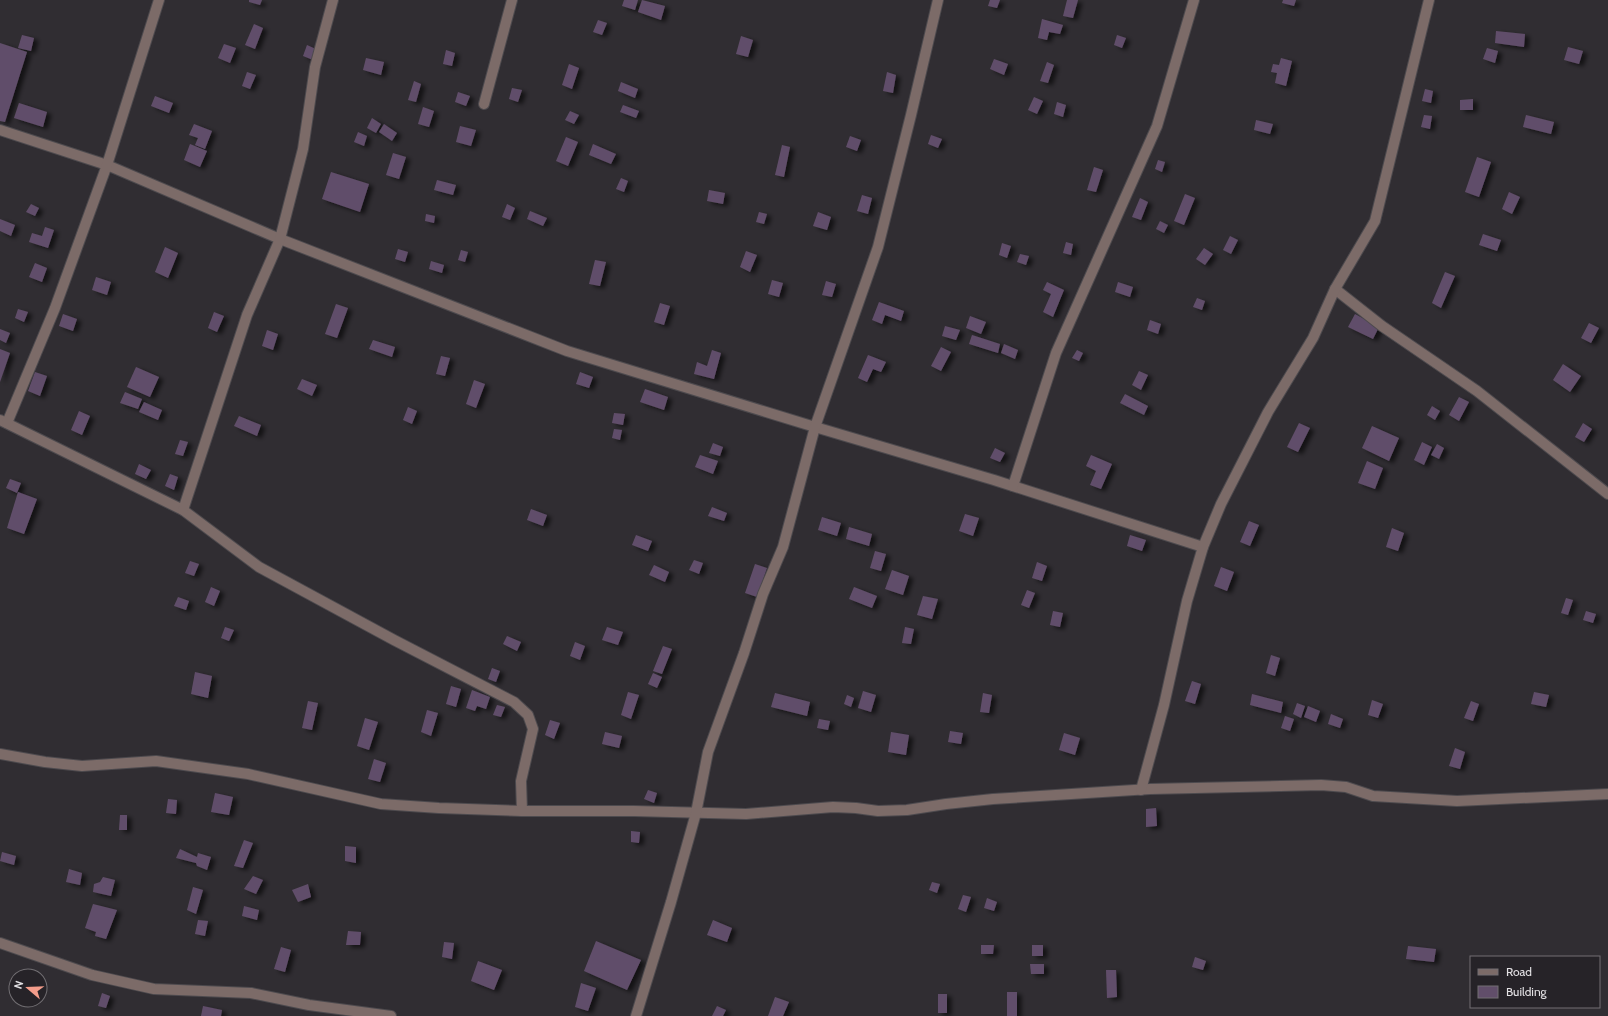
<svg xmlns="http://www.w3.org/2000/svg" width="1608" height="1016" font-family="Cabin,sans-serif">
	<defs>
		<filter id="shadow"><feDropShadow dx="4.5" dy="2.5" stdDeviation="2" flood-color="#0009"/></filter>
	</defs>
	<rect width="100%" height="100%" fill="#302d32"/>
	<!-- building -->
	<g fill="#614e6a" filter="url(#shadow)">
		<polygon points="249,0 262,0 260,5 249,2"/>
		<polygon points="624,0 638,0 635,10 622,6"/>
		<polygon points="642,0 665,6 661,20 638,12"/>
		<polygon points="990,0 1000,0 997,8 988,6"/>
		<polygon points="1067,0 1078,0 1073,18 1063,16"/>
		<polygon points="1283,0 1296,0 1294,6 1282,3"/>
		<polygon points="1042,19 1063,25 1060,34 1049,32 1047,40 1038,38"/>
		<polygon points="598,20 607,23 602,35 593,32"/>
		<polygon points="254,24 263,28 255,49 245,45"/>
		<polygon points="1496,31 1525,34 1524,47 1495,43"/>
		<polygon points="22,35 34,38 31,51 18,48"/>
		<polygon points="1117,35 1126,38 1122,48 1114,45"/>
		<polygon points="741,36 753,40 748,57 736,54"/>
		<polygon points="0,43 27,52 5,122 0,121"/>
		<polygon points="224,44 236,48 230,63 218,58"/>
		<polygon points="307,45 318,50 313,60 303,56"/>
		<polygon points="1568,47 1583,51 1579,64 1564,60"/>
		<polygon points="1487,48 1498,51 1495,63 1483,59"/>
		<polygon points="446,50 455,53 452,66 443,64"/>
		<polygon points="366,58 384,62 381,75 363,70"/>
		<polygon points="1281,58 1292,61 1286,86 1275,83 1277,73 1271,72 1273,64 1279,65"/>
		<polygon points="994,59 1008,64 1004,75 990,69"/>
		<polygon points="1047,62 1054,65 1048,83 1040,81"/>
		<polygon points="569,64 579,68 572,89 562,85"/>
		<polygon points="247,72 256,75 250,89 242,86"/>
		<polygon points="887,72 896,75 893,93 883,91"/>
		<polygon points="414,81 421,84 416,102 408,100"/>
		<polygon points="621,82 638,89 635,98 618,91"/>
		<polygon points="512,88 522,90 518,102 509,99"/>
		<polygon points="1425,89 1433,91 1431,103 1422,101"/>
		<polygon points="458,92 470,96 466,106 455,102"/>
		<polygon points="155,96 173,103 169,113 151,106"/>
		<polygon points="1034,97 1043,101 1037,114 1028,110"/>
		<polygon points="1473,99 1473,110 1460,110 1460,100"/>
		<polygon points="1057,102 1066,105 1063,117 1054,114"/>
		<polygon points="19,103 47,112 43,127 14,118"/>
		<polygon points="623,105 639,111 636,118 620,112"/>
		<polygon points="423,107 434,111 429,127 418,124"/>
		<polygon points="570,111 579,115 574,124 565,120"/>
		<polygon points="1424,115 1432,116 1430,129 1421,127"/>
		<polygon points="1526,115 1554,122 1551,134 1523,127"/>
		<polygon points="372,118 381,124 376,133 367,128"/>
		<polygon points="1256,120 1273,124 1270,134 1254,130"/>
		<polygon points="194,124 212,131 205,149 195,145 198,138 189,135"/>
		<polygon points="384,124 397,133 392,141 379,132"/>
		<polygon points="460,126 476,130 471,146 456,142"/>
		<polygon points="358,132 367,136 364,146 354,142"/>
		<polygon points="931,135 942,139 938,148 928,144"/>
		<polygon points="850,136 861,140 857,151 846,147"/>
		<polygon points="566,137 578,142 568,166 556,161"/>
		<polygon points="190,144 207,151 200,167 184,160"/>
		<polygon points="593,144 616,154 611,164 589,155"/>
		<polygon points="782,145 790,147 784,177 775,175"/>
		<polygon points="393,153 406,157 399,179 386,175"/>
		<polygon points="1477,157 1491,162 1479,197 1465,192"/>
		<polygon points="1158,160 1165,162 1162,172 1155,169"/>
		<polygon points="1094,167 1103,170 1096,192 1087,190"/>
		<polygon points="331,172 369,184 360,212 322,199"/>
		<polygon points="621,178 628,181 624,192 616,189"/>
		<polygon points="437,180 456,185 453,195 434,190"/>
		<polygon points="709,190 725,193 723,204 707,201"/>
		<polygon points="1509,192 1520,197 1512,214 1502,209"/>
		<polygon points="1185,194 1195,198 1184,225 1174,221"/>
		<polygon points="862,195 872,198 868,214 857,211"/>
		<polygon points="1140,198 1148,202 1141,220 1132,217"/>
		<polygon points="31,204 39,208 35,216 26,212"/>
		<polygon points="507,204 515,208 510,220 502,217"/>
		<polygon points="530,211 547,218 543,226 527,219"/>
		<polygon points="759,212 767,214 764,224 756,222"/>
		<polygon points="818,212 831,217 827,230 813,226"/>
		<polygon points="426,214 435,216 434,223 425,221"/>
		<polygon points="0,219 15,225 11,236 0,231"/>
		<polygon points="1160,221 1168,225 1164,233 1156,229"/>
		<polygon points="45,227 54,230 48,248 29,242 32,233 42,236"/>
		<polygon points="1483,234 1501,240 1497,251 1479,245"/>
		<polygon points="1230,236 1238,240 1231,254 1223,250"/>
		<polygon points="1066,242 1073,244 1071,255 1063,253"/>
		<polygon points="1002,243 1011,246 1007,258 999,255"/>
		<polygon points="165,247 178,253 168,278 155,272"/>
		<polygon points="1204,248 1213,254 1205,265 1196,259"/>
		<polygon points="398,249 408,252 405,262 395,259"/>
		<polygon points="461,250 468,252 465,262 458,260"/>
		<polygon points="746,251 757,255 750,272 740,267"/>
		<polygon points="1020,254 1029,256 1026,265 1017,262"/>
		<polygon points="595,260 606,262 600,286 589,284"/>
		<polygon points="431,261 444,265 442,273 429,269"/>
		<polygon points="35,263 47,268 42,282 29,277"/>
		<polygon points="1445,272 1455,276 1441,308 1432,303"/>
		<polygon points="96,277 111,282 107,295 92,290"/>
		<polygon points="772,280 783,283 779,297 768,294"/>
		<polygon points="826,281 836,284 832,297 822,295"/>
		<polygon points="1047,282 1064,290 1053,317 1043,312 1051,294 1043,290"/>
		<polygon points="1118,282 1133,287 1130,297 1115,292"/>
		<polygon points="1197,298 1205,301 1202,310 1193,307"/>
		<polygon points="879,302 904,311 901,321 885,315 882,324 872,320"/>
		<polygon points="660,303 670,306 664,325 654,322"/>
		<polygon points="336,304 348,308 337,338 325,334"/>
		<polygon points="18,309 28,312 24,322 15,318"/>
		<polygon points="214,312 224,316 217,332 208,328"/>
		<polygon points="63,314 77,319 73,331 59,326"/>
		<polygon points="1355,314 1379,327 1373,339 1348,327"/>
		<polygon points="970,316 986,322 981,334 966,328"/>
		<polygon points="1150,320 1161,324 1158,334 1147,330"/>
		<polygon points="1589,323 1599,328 1591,343 1581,338"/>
		<polygon points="945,326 960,330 956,340 942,336"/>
		<polygon points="0,329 10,333 6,343 0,340"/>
		<polygon points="267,330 278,334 273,350 262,346"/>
		<polygon points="972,335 1000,344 998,353 969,344"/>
		<polygon points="373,340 395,347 392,357 369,349"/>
		<polygon points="1004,344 1018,350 1015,359 1001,353"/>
		<polygon points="941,347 951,352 941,371 931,366"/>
		<polygon points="0,349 10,353 0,382"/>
		<polygon points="712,350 721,353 714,379 694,374 697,362 707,366"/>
		<polygon points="1077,350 1083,353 1079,361 1072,358"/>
		<polygon points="868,355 886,362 881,372 873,369 867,382 858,378"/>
		<polygon points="441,356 450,358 445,376 436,374"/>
		<polygon points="1563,364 1581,376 1570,392 1553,380"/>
		<polygon points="136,367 159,377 150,397 127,387"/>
		<polygon points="1139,371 1148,375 1141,390 1132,385"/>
		<polygon points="35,372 47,376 40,396 28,391"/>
		<polygon points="580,372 593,377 589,388 576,384"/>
		<polygon points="302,379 317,385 312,396 297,389"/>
		<polygon points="474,380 485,384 476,408 466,404"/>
		<polygon points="645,389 668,397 664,410 640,402"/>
		<polygon points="125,392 142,399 138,409 120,403"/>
		<polygon points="1125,394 1148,406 1144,415 1120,403"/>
		<polygon points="1459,397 1469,402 1459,421 1449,415"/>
		<polygon points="144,402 162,410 158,420 139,412"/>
		<polygon points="1432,406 1440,411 1435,420 1427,415"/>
		<polygon points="408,407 417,411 412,424 403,420"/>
		<polygon points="79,411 90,416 82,435 71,430"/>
		<polygon points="614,413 625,414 623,425 612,423"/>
		<polygon points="239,416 261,425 257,436 234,426"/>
		<polygon points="1299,423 1310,428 1298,452 1287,447"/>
		<polygon points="1583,423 1592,429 1584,442 1575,437"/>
		<polygon points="1372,426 1399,438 1389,461 1362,448"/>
		<polygon points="614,429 622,430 620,440 612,438"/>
		<polygon points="180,440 188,442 183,456 175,454"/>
		<polygon points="1422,442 1432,447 1424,465 1414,460"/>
		<polygon points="713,443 723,447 720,456 709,453"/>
		<polygon points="1437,444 1444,448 1439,459 1431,455"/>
		<polygon points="995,448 1005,453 1000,462 990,458"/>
		<polygon points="700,455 718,461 713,474 695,467"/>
		<polygon points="1091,455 1112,464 1101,489 1090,485 1096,471 1086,466"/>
		<polygon points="1367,461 1383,468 1375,489 1358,483"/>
		<polygon points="139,464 151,470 146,479 135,474"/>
		<polygon points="170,474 178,477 174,490 165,486"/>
		<polygon points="10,479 21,483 17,493 6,488"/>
		<polygon points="18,492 37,499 24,534 7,528"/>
		<polygon points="712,507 727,513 724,521 708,516"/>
		<polygon points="531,509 547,515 543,526 527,520"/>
		<polygon points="965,514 979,518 973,536 959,531"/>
		<polygon points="822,517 841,523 837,536 818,530"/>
		<polygon points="1249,521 1259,525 1250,546 1240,542"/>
		<polygon points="849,527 872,534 869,546 846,539"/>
		<polygon points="1392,528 1404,533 1398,551 1386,547"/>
		<polygon points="636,535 652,541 648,551 632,545"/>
		<polygon points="1130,535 1146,540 1142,551 1127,546"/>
		<polygon points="875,551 886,554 881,571 870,568"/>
		<polygon points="694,560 703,563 699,574 689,570"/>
		<polygon points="190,561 199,564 194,576 185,573"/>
		<polygon points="1037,562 1047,566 1042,581 1032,578"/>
		<polygon points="755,564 767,568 757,597 745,593"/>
		<polygon points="654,565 669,572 665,582 649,575"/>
		<polygon points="1221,567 1234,572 1227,591 1214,586"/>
		<polygon points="892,570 909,576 903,595 885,589"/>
		<polygon points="211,587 220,591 214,606 205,602"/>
		<polygon points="854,587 877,596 872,608 849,599"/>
		<polygon points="1027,590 1035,593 1029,608 1021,605"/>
		<polygon points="923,596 938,599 932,619 917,615"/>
		<polygon points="178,597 189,601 186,610 174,606"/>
		<polygon points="1566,598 1573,600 1568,615 1561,613"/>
		<polygon points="1053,611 1063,613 1060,627 1050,625"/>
		<polygon points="1586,611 1596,614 1593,623 1583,620"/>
		<polygon points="225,627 234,630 229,641 221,638"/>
		<polygon points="607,627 623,632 618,645 602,640"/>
		<polygon points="905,627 914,629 911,644 902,643"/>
		<polygon points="507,636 521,642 517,651 503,644"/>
		<polygon points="575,642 585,646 580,660 570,656"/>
		<polygon points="663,646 672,649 662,674 653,671"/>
		<polygon points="1271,655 1280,658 1275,676 1266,673"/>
		<polygon points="492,668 500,671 496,682 488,679"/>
		<polygon points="195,672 212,676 208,698 191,694"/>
		<polygon points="653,673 662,677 657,688 648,684"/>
		<polygon points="1192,681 1201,684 1195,704 1185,701"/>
		<polygon points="451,686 461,689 456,707 446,704"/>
		<polygon points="472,690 490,697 486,709 477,706 475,711 466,708"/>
		<polygon points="863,691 876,695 871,712 858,708"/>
		<polygon points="628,692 639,695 631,719 621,715"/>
		<polygon points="1534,692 1549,695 1546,707 1531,704"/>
		<polygon points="775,693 810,702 807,716 771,707"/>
		<polygon points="983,693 992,695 989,713 980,712"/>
		<polygon points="1252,694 1283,702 1281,713 1250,705"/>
		<polygon points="847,695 854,698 851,707 844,704"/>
		<polygon points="1372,700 1383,704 1378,718 1368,715"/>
		<polygon points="308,701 318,703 312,730 302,728"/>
		<polygon points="1471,701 1479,704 1473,721 1464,718"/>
		<polygon points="1297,703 1305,706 1301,718 1293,714"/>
		<polygon points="497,705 505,707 501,717 493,715"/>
		<polygon points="1308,706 1320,711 1316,722 1304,717"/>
		<polygon points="427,710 438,713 431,736 421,732"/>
		<polygon points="1331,714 1343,719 1340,728 1328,724"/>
		<polygon points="1285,716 1294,719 1290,731 1281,728"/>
		<polygon points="365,718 378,722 369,750 357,746"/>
		<polygon points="819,719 830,721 828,730 817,728"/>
		<polygon points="550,720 560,723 554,739 545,735"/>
		<polygon points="950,731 963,733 961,744 948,742"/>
		<polygon points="605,732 622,736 619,748 602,744"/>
		<polygon points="891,732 909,735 906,755 888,752"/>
		<polygon points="1064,733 1080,738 1075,755 1059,750"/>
		<polygon points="1455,748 1465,752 1460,769 1449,766"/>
		<polygon points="374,759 386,763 380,782 368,779"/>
		<polygon points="648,790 657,793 654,803 644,799"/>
		<polygon points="215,793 233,797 229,815 211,812"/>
		<polygon points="168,799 177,800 176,814 166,813"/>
		<polygon points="1156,808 1157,826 1146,827 1146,809"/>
		<polygon points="120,815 127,815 127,830 119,830"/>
		<polygon points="631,831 640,832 639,843 631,842"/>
		<polygon points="244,840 253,843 243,868 234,866"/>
		<polygon points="345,846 356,847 356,863 345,861"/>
		<polygon points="180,849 197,857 198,853 211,857 207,870 197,866 196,863 176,858"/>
		<polygon points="2,852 16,856 14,865 0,861"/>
		<polygon points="69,869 82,873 80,885 66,882"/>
		<polygon points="253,876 263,880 256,894 244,889"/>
		<polygon points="103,877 115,880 111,896 93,892 94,884 100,882"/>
		<polygon points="932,882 940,884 937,893 929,890"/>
		<polygon points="308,884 311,897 298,902 292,890"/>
		<polygon points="193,887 203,890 196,914 187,910"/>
		<polygon points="963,895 971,897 966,912 958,909"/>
		<polygon points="987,898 997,902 994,911 984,908"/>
		<polygon points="93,904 117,910 106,939 95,936 96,932 85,928"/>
		<polygon points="244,906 259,910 257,920 242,916"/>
		<polygon points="198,920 208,921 205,936 195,934"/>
		<polygon points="713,920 732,928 727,942 707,935"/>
		<polygon points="348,931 361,932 360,945 346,945"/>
		<polygon points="596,941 641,960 627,990 584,971"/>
		<polygon points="444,942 454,943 452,959 442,957"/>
		<polygon points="981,945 994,945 993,954 981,954"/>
		<rect x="1032" y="945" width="11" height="11"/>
		<polygon points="1408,946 1436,949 1434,962 1406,959"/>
		<polygon points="281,947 291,950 285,972 274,969"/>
		<polygon points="1195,957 1206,961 1203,970 1192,967"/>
		<polygon points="478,961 502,970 494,990 471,981"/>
		<polygon points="1030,964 1044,964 1044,974 1031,974"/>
		<polygon points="1106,970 1116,970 1117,997 1107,998"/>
		<polygon points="581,983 596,988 588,1011 575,1007"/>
		<rect x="1007" y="992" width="10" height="24"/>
		<polygon points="102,993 110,996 106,1008 98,1006"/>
		<rect x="938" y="994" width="9" height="19"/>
		<polygon points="775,997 789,1002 783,1016 768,1016"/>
		<polygon points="203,1006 222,1010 221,1016 201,1016"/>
		<polygon points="717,1006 726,1010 723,1016 712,1016"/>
	</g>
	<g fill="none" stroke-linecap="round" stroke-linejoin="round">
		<defs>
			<g id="minor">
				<polyline points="484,104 512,0"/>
				<polyline points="0,130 107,165 280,239 567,351 815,427 994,480 1203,547"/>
				<polyline points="1335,289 1382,326 1477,391 1608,494"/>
				<polyline points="0,420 183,510 259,567 394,640 514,702 528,715 533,729 521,781 522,811"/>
				<polyline points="7,423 55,308 107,165 159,0"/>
				<polyline points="1013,486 1056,353 1157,126 1194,0"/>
				<polyline points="183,510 247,315 280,239 303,149 315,67 333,0"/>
				<polyline points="0,754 45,762 82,766 156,761 248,774 381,804 439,808 522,811 634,811 746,814 833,807 856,808 878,811 907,810 946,804 993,799 1150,789 1321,785 1346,787 1373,796 1457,801 1608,794"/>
				<polyline points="1141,790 1164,705 1187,601 1203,547 1221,504 1268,412 1313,338 1335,289 1375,221 1429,0"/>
				<polyline points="0,943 92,975 154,989 251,993 309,1005 391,1016"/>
				<polyline points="636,1016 671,902 696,813 708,752 744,653 763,594 783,547 815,427 878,247 911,115 938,0"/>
			</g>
		</defs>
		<!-- minor casing -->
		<use href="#minor" stroke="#4d4a4e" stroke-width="12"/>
		<!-- minor -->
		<use href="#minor" stroke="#7c6b68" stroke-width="10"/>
	</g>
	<!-- legend -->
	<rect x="1470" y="956" width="130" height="52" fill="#262328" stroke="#726f73"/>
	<rect x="1478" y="969" width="20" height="6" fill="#7c6b68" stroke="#726f73"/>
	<text x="1506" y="976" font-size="12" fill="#e3e1e4">Road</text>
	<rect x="1478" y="986" width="20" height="12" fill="#614e6a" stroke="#726f73"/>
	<text x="1506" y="996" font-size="12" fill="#e3e1e4">Building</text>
	<!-- north arrow -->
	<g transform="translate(28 988) rotate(289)"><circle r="19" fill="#262328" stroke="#726f73"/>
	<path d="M0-3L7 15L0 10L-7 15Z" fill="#f49d8b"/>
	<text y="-6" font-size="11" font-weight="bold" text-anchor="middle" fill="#e3e1e4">N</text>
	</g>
</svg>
